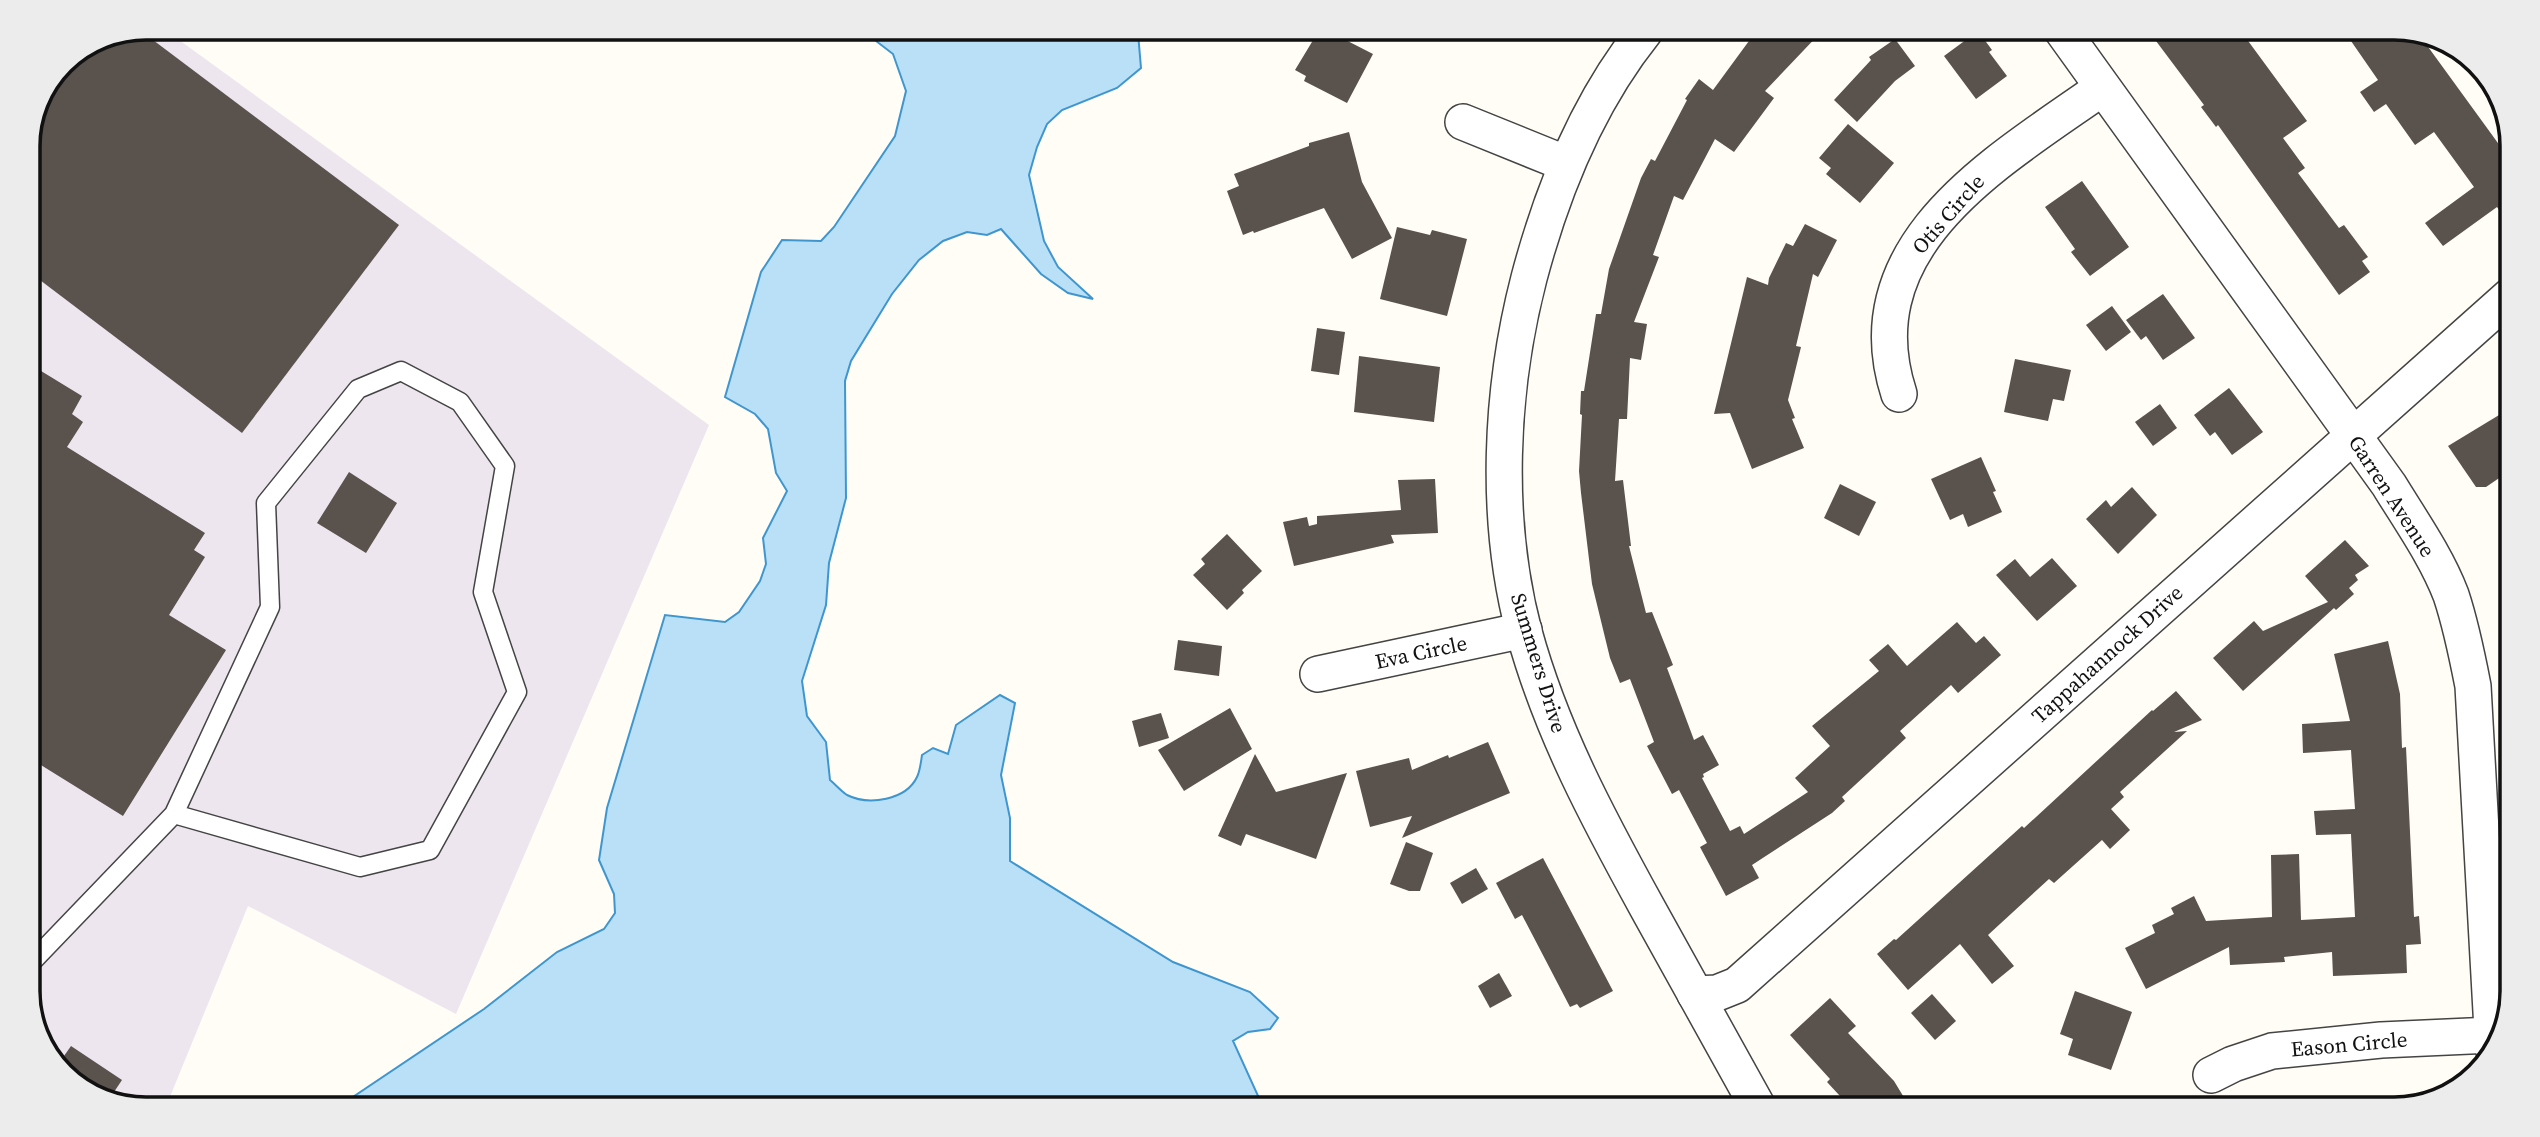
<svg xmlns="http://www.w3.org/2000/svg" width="2540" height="1137" font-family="'Source Serif 4',serif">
	<rect width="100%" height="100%" fill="#fffdf5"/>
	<!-- industrial -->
	<polygon fill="#eee6ef" points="101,37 175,37 709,425 456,1014 248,906 165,1109 146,1109 100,1100 52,1063 28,999 28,139 63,62"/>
	<!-- water -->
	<path fill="#b9e0f7" stroke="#3f96cf" stroke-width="2" d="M1138 33 1141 68 1117 88 1062 110 1047 124 1037 147 1029 175 1044 241 1058 267 1093 299 1068 293 1041 274 1001 229 987 235 967 232 943 241 919 260 892 294 851 361 845 381 846 498 829 563 826 605 802 681 807 716 826 742 830 780C835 784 841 791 847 795 869 806 906 800 917 777 920 771 921 762 922 755L933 748 948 754 956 725 1000 695 1015 703 1001 775 1010 818V861L1173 962 1250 992 1278 1018 1270 1029 1248 1032 1233 1041 1264 1109H335L484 1009 557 952 604 929 615 913 614 894 599 860 607 808 665 615 725 622 739 612 760 581 766 564 763 538 787 491 776 473 768 429 755 414 725 397 761 272 782 240 821 241 834 227 895 136 906 91 893 54 867 34Z"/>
	<!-- building -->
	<g fill="#5a524d">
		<polygon points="2342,28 2394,28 2418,33 2503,150 2512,144 2511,226 2497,207 2443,246 2425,223 2474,187 2434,132 2415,145 2386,104 2374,112 2360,92 2378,80"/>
		<polygon points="2147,29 2223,29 2232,41 2243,34 2307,121 2283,138 2305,168 2298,173 2339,228 2344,225 2368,257 2362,261 2370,272 2339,295 2218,125 2216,127 2201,107 2204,105"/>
		<polygon points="1757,30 1823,30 1765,91 1774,98 1734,152 1715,139 1683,200 1674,196 1653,255 1659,257 1634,322 1647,324 1641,360 1630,358 1627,419 1619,419 1615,481 1623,480 1631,546 1629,546 1646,613 1652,612 1673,665 1667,668 1694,740 1703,735 1719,765 1703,774 1704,777 1702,778 1730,831 1740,826 1744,834 1808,792 1795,778 1830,746 1812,726 1879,671 1869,660 1888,644 1907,666 1957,622 1976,643 1984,636 2001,655 1958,693 1951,685 1900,731 1906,738 1842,797 1845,801 1832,813 1752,865 1759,878 1726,896 1700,847 1707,843 1679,790 1672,794 1647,746 1654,742 1630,679 1620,683 1610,658 1592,584 1581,493 1579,471 1582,415 1580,414 1581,391 1584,391 1596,314 1601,314 1609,269 1641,178 1651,159 1655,161 1687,100 1685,99 1699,79 1713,90"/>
		<polygon points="1978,31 1992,50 1989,52 2007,76 1976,99 1944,56"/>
		<polygon points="1318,32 1330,32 1373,54 1347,103 1304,81 1306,76 1295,70"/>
		<polygon points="101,37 149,37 399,225 242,433 28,271 28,139 63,62"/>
		<polygon points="1895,39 1915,66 1895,81 1857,122 1834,100 1871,60 1869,57"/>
		<polygon points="1848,124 1894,163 1860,203 1826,174 1831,168 1819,158"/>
		<polygon points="1349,132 1362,182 1392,238 1352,259 1324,208 1254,233 1253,231 1243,235 1227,191 1239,186 1234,174 1309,146 1309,143"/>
		<polygon points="2082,181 2129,247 2090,276 2071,252 2075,249 2045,207"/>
		<polygon points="1805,224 1837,240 1818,277 1813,274 1796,346 1801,347 1788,400 1795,418 1792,419 1804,448 1752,469 1730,413 1714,414 1747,277 1768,285 1769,278 1786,243 1793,246"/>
		<polygon points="1397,227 1430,235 1432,230 1467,239 1447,316 1380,299"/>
		<polygon points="2163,294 2195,338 2163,360 2146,336 2141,340 2126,320"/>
		<polygon points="2112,306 2131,332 2106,351 2086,325"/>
		<polygon points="1317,328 1345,332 1339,375 1311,371"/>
		<polygon points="1359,356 1440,367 1434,422 1354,412"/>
		<polygon points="2015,359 2071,370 2064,401 2053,399 2048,421 2004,412"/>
		<polygon points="28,363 82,396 72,414 83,422 67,447 205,533 194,550 205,557 169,615 226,650 123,816 28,757"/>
		<polygon points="2229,388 2263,432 2232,455 2215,432 2210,436 2194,415"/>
		<polygon points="2160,404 2177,428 2153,446 2135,422"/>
		<polygon points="2509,409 2508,472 2486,487 2476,487 2448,446"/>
		<polygon points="1981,457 1996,491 1993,492 2002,512 1968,527 1963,514 1950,520 1931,479"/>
		<polygon points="349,472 397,503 366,553 317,523"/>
		<polygon points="1435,479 1438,533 1391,535 1394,543 1294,566 1283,522 1307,517 1309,526 1317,524 1317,516 1401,510 1398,480"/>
		<polygon points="1840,484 1876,502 1859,536 1824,518"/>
		<polygon points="2132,487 2157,515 2118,554 2086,519 2106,500 2111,507"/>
		<polygon points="1227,534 1262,571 1242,590 1244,593 1227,610 1193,575 1205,564 1201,559"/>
		<polygon points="2345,540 2369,566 2355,575 2358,580 2349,588 2354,594 2336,610 2334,608 2243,691 2213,658 2254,621 2263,631 2328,602 2305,576"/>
		<polygon points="2052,558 2077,586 2037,621 1996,575 2015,559 2030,577"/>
		<polygon points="1178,640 1222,646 1219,676 1174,670"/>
		<polygon points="2388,641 2400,694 2402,748 2406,747 2414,917 2419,916 2421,944 2406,945 2407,973 2333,976 2332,952 2284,957 2285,962 2230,965 2229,947 2146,989 2125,948 2155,933 2152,925 2174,914 2171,908 2194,896 2206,921 2272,917 2271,855 2299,854 2301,920 2355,917 2351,834 2316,835 2314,811 2355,809 2351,750 2303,753 2302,724 2350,721 2334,654"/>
		<polygon points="2176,691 2202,720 2174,732 2187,731 2120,792 2124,797 2111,809 2130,830 2110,849 2102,840 2054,883 2049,879 1988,935 2014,966 1992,984 1960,944 1908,990 1877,954 1894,939 1896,940 2022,826 2024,828 2152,710 2153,711"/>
		<polygon points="1230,708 1252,749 1184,791 1158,750"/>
		<polygon points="1161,713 1169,738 1139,747 1132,721"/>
		<polygon points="1488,742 1510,793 1402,838 1412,816 1370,827 1356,771 1409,758 1412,770 1448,755 1449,758"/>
		<polygon points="1255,754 1276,792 1347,773 1316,859 1246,834 1241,846 1218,836"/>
		<polygon points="1406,842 1433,853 1420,891 1409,891 1390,884"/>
		<polygon points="1543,858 1613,991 1580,1008 1577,1004 1570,1007 1522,915 1515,919 1496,883"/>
		<polygon points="1476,868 1488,889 1462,904 1450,883"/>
		<polygon points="1499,973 1512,996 1490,1008 1478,986"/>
		<polygon points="2075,991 2132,1012 2111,1070 2068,1055 2073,1039 2060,1034"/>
		<polygon points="1932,994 1956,1021 1935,1040 1911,1013"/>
		<polygon points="1830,998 1856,1026 1848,1033 1894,1081 1911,1109 1852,1109 1827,1082 1830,1079 1790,1035"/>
		<polygon points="71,1046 122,1080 108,1101 100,1100 57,1066"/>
	</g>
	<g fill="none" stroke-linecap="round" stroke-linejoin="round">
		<defs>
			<polyline id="service" points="28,966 174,814 270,607 266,503 358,389 401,371 460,402 505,466 483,592 517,692 430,850 360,867 174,814"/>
			<g id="minor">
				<path d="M2061 29 2389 485C2411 521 2436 556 2451 595 2461 625 2467 655 2473 686L2493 1048"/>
				<path d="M1645 31C1588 102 1552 191 1529 278 1500 390 1494 519 1524 632 1551 731 1599 820 1648 909 1685 976 1722 1042 1759 1109"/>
				<polyline points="1463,122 1567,164"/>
				<path d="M1899 394C1850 244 1999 161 2102 88"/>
				<polyline points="1318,674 1524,630"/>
				<polyline points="1695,994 1717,993 1737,985 2510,296"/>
				<polyline points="2211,1075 2233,1064 2272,1051 2381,1040 2492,1035"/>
			</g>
		</defs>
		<!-- service casing -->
		<use href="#service" stroke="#444" stroke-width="21"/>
		<!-- minor casing -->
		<use href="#minor" stroke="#444" stroke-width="38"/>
		<!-- service -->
		<use href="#service" stroke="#fff" stroke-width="18"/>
		<!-- minor -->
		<use href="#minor" stroke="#fff" stroke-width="35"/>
	</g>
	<g text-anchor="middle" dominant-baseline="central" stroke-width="7" stroke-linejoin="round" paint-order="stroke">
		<!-- street labels -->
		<g font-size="21" fill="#111" stroke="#fff">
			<text transform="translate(1948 214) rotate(-49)">Otis Circle</text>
			<text transform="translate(2392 496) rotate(57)">Garren Avenue</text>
			<text transform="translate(1421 652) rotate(-12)">Eva Circle</text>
			<text transform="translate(2107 654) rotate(-42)">Tappahannock Drive</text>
			<text transform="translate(1539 663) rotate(73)">Summers Drive</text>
			<text transform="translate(2349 1044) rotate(-5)">Eason Circle</text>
		</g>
	</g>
	<!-- crop -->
	<path d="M0 0H2540V1137H0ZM146 40H2394A106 106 0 0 1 2500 146V991A106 106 0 0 1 2394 1097H146A106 106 0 0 1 40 991V146A106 106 0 0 1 146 40Z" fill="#ececec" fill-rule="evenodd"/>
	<path fill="none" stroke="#111" stroke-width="3.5" d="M146 40H2394A106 106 0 0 1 2500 146V991A106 106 0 0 1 2394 1097H146A106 106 0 0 1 40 991V146A106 106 0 0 1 146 40Z"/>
</svg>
